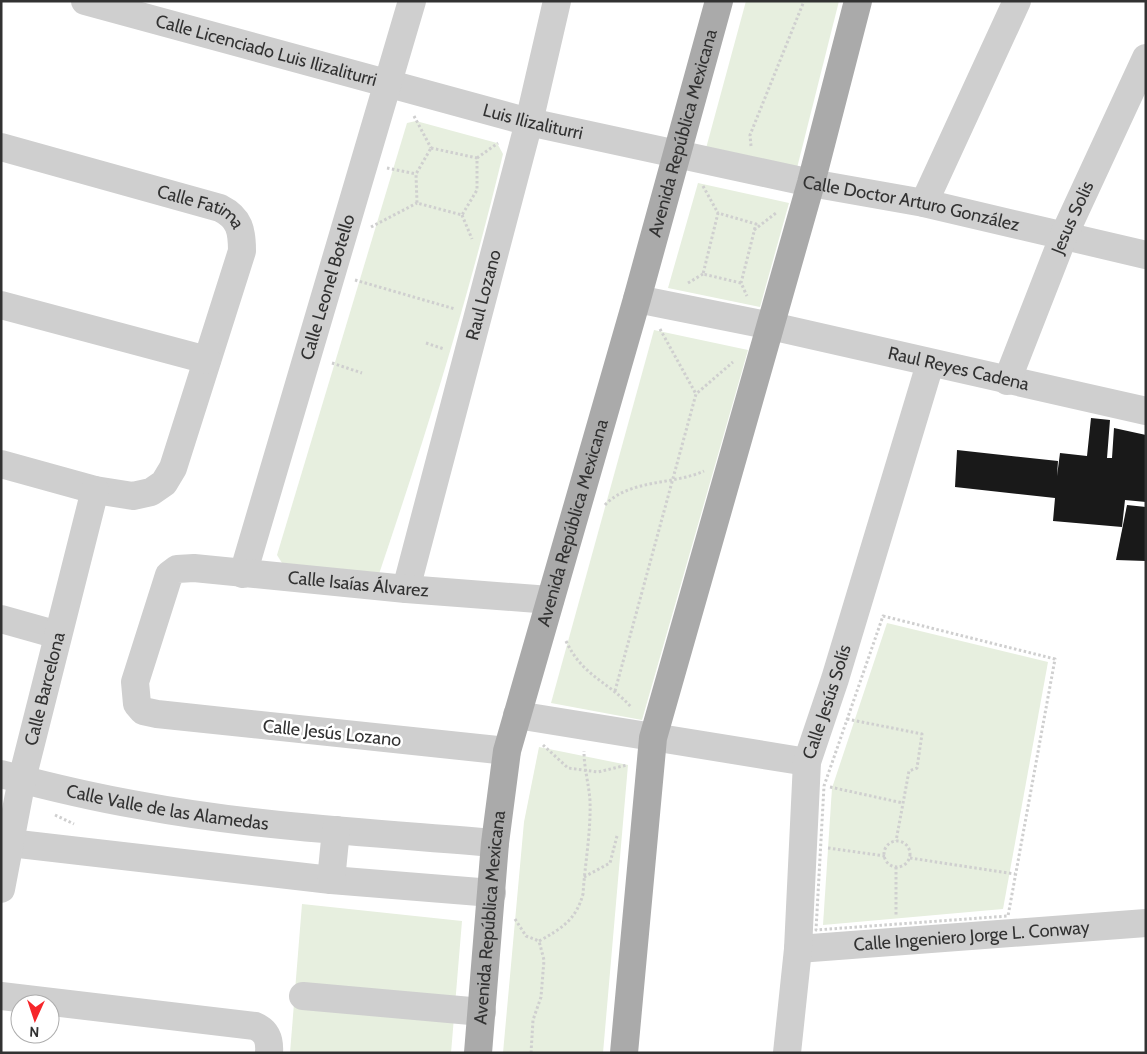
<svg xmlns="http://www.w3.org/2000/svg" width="1147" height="1054" font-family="Cabin,sans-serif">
	<rect width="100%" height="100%" fill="#fff"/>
	<!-- green -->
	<g fill="#e7efdf">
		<polygon points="746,1 839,1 796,172 705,152"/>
		<path d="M416 121 497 143 503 154C469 296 426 435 379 574L282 563 277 555 407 123Z"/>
		<polygon points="698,183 789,203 760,307 668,288"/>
		<polygon points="654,330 748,350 642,720 551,703"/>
		<polygon points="887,623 1048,662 1003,909 823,925 832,788"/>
		<polygon points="539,747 628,765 603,1053 503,1053 524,822"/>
		<polygon points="302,904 462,921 451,1053 290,1053"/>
	</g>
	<!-- building -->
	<g fill="#191919">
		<polygon points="1091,418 1110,420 1107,458 1112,458 1114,428 1146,435 1146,502 1125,500 1122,527 1053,521 1055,498 955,487 957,450 1058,461 1057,476 1060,453 1087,456"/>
		<polygon points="1127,505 1146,507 1146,561 1116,560"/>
	</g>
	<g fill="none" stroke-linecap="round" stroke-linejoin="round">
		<!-- path -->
		<g stroke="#cfcfcf" stroke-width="3" stroke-dasharray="2.5 2.5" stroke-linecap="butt">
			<polyline points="414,116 431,148"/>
			<polyline points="751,146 750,135 804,1"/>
			<polygon points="431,148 477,158 477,190 462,215 417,203 416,174"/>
			<polyline points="477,158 498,143"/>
			<polyline points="387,168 416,174"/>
			<polyline points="703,186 718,213"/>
			<polyline points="462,215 472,239"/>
			<polyline points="371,227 417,203"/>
			<polyline points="754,230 776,213"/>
			<polyline points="355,280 455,309"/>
			<polyline points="688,283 703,274"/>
			<polyline points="741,283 703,274 718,213 756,224 741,283 747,296"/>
			<polyline points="660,329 696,394"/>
			<polyline points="426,343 444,349"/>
			<polyline points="332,363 362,373"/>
			<path d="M605 505C629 479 674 485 704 471"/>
			<polygon points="883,616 1055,659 1008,916 816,930 824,786"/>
			<path d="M566 641C583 677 608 681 632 708"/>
			<polyline points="615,691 696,394 733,362"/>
			<polyline points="847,719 922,734 917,768 909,771 896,841"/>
			<polyline points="543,745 568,768 598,772 627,765"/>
			<polyline points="830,787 903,803"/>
			<polyline points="55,815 74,824"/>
			<circle cx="897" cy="854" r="13"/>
			<polyline points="828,848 885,856"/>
			<polyline points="910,858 1015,874"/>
			<polyline points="896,867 896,916"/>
			<polyline points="584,877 610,863 617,836"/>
			<polyline points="515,919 526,936 539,941"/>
			<path d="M539 941C561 929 576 920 583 894 585 863 591 832 590 801 589 784 584 769 584 751"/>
			<polyline points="531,1053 533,1020 541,997 544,960 539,941"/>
		</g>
		<!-- minor -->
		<g stroke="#cfcfcf" stroke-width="28">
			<path id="s1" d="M85 1 529 122 811 183 924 203 1146 255"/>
			<path id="s2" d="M1 147 220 208C240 218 242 231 242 251L173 468 164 483 151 492 133 496 95 490 1 464"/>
			<polyline points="924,203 1017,1"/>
			<path id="s3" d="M637 299 771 326 1146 411"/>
			<polyline points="1,305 207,360"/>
			<path id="s4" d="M1007 381 1064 235 1146 58"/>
			<path id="s5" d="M243 574 412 1"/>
			<path id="s6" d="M406 589 529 122 557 1"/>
			<polyline points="1,619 58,635"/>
			<polyline points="517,715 807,762"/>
			<path id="s7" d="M507 751 157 714 143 711 137 704 135 682 169 575 177 569 194 568 406 589 550 600"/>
			<path id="s8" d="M1 774C46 786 92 797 138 805 255 827 376 833 495 843"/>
			<polyline points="1,842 331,880 492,893"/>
			<polyline points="331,880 336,830"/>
			<path id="s9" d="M1 889 22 779 95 490"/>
			<path id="s10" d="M798 949 1146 923"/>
			<path d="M1 996 255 1026C267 1031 270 1040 269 1053"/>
			<polyline points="303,996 482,1012"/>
			<path id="s11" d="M787 1053 798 949 807 762 835 679 930 364"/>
		</g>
		<!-- major -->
		<g stroke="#aaa" stroke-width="28">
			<path id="s12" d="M478 1053 495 843 507 751 637 299 719 1"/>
			<polyline points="624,1053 653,738 811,183 858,1"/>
		</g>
	</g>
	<g text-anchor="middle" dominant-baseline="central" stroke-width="5" stroke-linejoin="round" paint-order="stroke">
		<!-- street labels -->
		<g font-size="18" fill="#323232" stroke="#fff">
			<text stroke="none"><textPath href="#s1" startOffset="188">Calle Licenciado Luis Ilizaliturri</textPath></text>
			<text stroke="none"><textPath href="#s1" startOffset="464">Luis Ilizaliturri</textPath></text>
			<text stroke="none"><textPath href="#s12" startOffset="946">Avenida República Mexicana</textPath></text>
			<text stroke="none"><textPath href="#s1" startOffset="851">Calle Doctor Arturo González</textPath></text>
			<text stroke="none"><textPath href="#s2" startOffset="209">Calle Fatima</textPath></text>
			<text stroke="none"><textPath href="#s4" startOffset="176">Jesus Solis</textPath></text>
			<text stroke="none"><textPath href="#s5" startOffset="299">Calle Leonel Botello</textPath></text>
			<text stroke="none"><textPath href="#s6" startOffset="304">Raul Lozano</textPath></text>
			<text stroke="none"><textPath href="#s3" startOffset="329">Raul Reyes Cadena</textPath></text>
			<text stroke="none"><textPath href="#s12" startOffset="541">Avenida República Mexicana</textPath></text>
			<text stroke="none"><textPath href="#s7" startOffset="702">Calle Isaías Álvarez</textPath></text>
			<text stroke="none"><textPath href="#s9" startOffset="205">Calle Barcelona</textPath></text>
			<text stroke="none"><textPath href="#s11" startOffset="355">Calle Jesús Solís</textPath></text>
			<text transform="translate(332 733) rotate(6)">Calle Jesús Lozano</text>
			<text stroke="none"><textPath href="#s8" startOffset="170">Calle Valle de las Alamedas</textPath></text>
			<text stroke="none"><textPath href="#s12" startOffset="136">Avenida República Mexicana</textPath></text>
			<text stroke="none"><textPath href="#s10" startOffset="174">Calle Ingeniero Jorge L. Conway</textPath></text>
		</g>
	</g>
	<!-- border -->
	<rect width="1147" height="1054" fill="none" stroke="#323232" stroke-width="5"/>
	<!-- north arrow -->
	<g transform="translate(35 1019) rotate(183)"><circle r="24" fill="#ffffff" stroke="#adadad"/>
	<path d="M0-4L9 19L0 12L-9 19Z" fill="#f6262a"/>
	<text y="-8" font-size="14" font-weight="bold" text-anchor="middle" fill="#323232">N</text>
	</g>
</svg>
